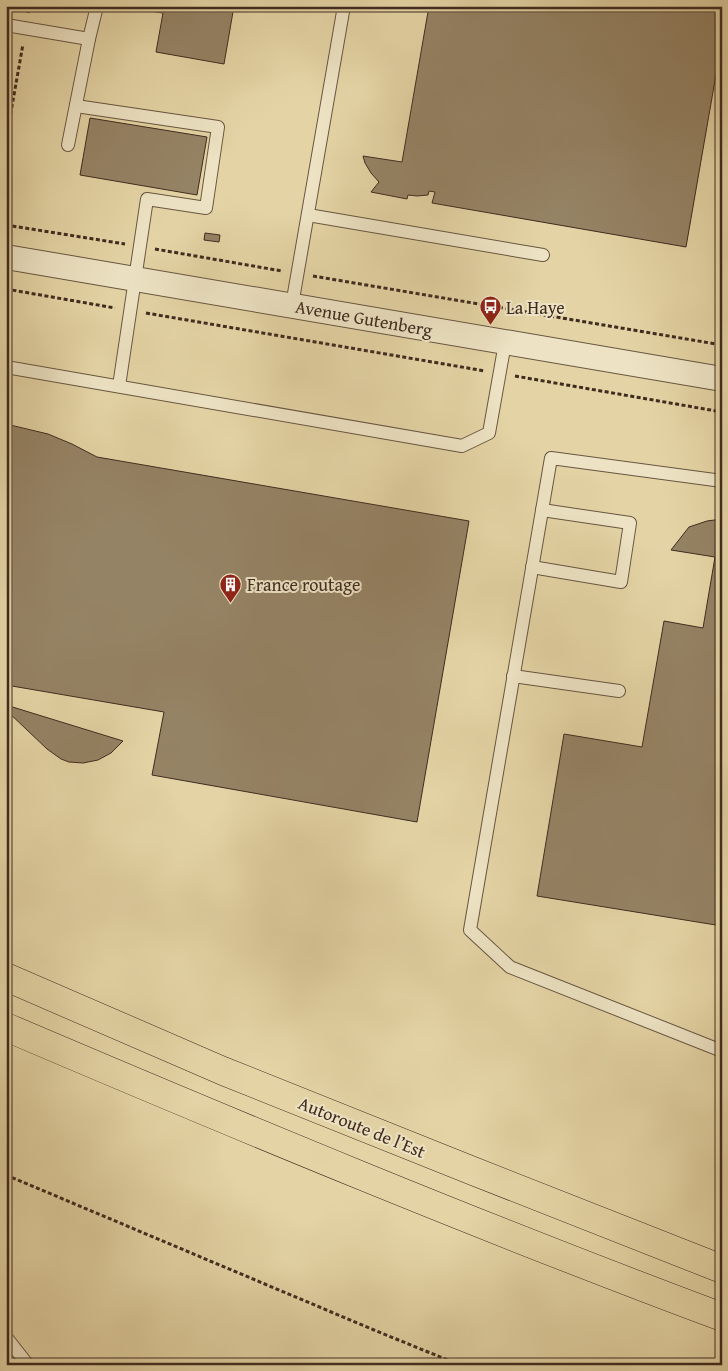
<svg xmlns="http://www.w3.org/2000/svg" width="728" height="1371" font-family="'Gentium Book Plus',serif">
	<rect width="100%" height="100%" fill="#e4d4a5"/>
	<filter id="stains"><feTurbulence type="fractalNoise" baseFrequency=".004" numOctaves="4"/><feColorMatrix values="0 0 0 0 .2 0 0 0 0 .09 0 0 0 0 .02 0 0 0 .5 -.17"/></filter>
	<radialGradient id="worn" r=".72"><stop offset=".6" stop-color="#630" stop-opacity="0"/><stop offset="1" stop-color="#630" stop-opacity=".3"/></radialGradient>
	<!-- building -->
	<g fill="#958365" stroke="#3f2c20">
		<polygon points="156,6 234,6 224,64 156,52 163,13 155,12"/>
		<polygon points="429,6 722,6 722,40 686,247 432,203 435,192 429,191 428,195 417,196 408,195 407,199 371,192 379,182 371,173 365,163 363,156 402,162"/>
		<polygon points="90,118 207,137 197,195 80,175"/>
		<polygon points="205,233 220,235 219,242 204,240"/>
		<polygon points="6,424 48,434 72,444 97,457 469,521 417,822 152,775 164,712 6,685"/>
		<polygon points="722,519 722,749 720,759 722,759 722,926 537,896 564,734 642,747 664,621 703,628 715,557 671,550 689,527 707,521"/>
		<polygon points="6,705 123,741 111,753 98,760 83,763 69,762 61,759 47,749 6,710"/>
	</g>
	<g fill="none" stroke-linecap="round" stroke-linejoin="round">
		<defs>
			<g id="service">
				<polyline points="6,25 89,39 97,6"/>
				<polyline points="76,106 218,127 206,208 147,199 119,386"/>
				<polyline points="68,145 89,39"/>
				<polyline points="308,215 543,255"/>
				<polyline points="292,305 344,6"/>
				<polyline points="6,367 462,446 489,433 505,343"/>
				<polyline points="722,481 551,458 470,930 510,967 722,1051"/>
				<polyline points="532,567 621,582 630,523 542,510"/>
				<polyline points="513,676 619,691"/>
				<polyline points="6,1337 28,1365"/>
			</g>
			<polyline id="minor" points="6,257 722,379"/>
			<g id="motorway">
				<polyline points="6,977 223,1071 473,1171 722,1269"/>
				<path d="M6 1027C243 1128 481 1227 722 1317"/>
			</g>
		</defs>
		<!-- service casing -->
		<use href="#service" stroke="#685641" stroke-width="14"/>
		<!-- minor casing -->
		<use href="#minor" stroke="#685641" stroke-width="26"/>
		<!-- motorway casing -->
		<use href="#motorway" stroke="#3f2c20" stroke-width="29"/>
		<!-- path -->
		<g stroke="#3f2c20" stroke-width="3" stroke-dasharray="4 2.5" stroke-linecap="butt">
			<polyline points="28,13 29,6"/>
			<polyline points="6,140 23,44"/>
			<polyline points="6,225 125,244"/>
			<polyline points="155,249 282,271"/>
			<polyline points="313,276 722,345"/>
			<polyline points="6,289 115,308"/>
			<polyline points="146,313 485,371"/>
			<polyline points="515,376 722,412"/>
			<polyline points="6,1175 374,1330 460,1365"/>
		</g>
		<!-- service -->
		<use href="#service" stroke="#ede3c4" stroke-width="12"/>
		<!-- minor -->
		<use href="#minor" stroke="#ede3c4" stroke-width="24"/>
		<!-- motorway -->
		<use href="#motorway" stroke="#e4d4a5" stroke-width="28"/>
	</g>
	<!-- icons -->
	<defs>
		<symbol id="bus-pin" viewBox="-11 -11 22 30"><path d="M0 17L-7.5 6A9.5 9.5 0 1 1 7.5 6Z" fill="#8f2418" stroke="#ede3c4"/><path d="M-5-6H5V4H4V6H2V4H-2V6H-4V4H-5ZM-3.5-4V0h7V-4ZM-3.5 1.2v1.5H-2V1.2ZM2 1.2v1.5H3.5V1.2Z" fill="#fff"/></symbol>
		<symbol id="building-pin" viewBox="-11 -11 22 30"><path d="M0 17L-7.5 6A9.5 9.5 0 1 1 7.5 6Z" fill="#8f2418" stroke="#ede3c4"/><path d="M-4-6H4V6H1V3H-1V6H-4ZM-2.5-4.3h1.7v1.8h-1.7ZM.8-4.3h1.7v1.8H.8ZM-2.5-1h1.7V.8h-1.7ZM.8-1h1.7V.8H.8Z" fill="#fff"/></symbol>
	</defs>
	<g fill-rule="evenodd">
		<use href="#bus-pin" x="478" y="294" width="25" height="34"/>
		<use href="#building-pin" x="218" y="572" width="25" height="34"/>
	</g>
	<g text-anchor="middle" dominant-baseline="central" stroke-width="4" stroke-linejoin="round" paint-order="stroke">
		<!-- poi labels -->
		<g font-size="18" fill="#3f2c20" stroke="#ede3c4" text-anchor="start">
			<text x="506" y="307">La Haye</text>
			<text x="247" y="584">France routage</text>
		</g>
		<!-- street labels -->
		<g font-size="18" fill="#3f2c20" stroke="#ede3c4">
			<text transform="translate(364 318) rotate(10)">Avenue Gutenberg</text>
			<text transform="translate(362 1127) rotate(22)">Autoroute de l’Est</text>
		</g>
	</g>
	<!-- margin -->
	<rect width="728" height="1371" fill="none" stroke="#e4d4a5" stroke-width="25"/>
	<rect x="8" y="8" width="713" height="1356" fill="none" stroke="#3f2c20" stroke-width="2.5"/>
	<rect x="12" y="12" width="703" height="1346" fill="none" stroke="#3f2c20"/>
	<rect width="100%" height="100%" filter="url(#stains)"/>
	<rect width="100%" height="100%" fill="url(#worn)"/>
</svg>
